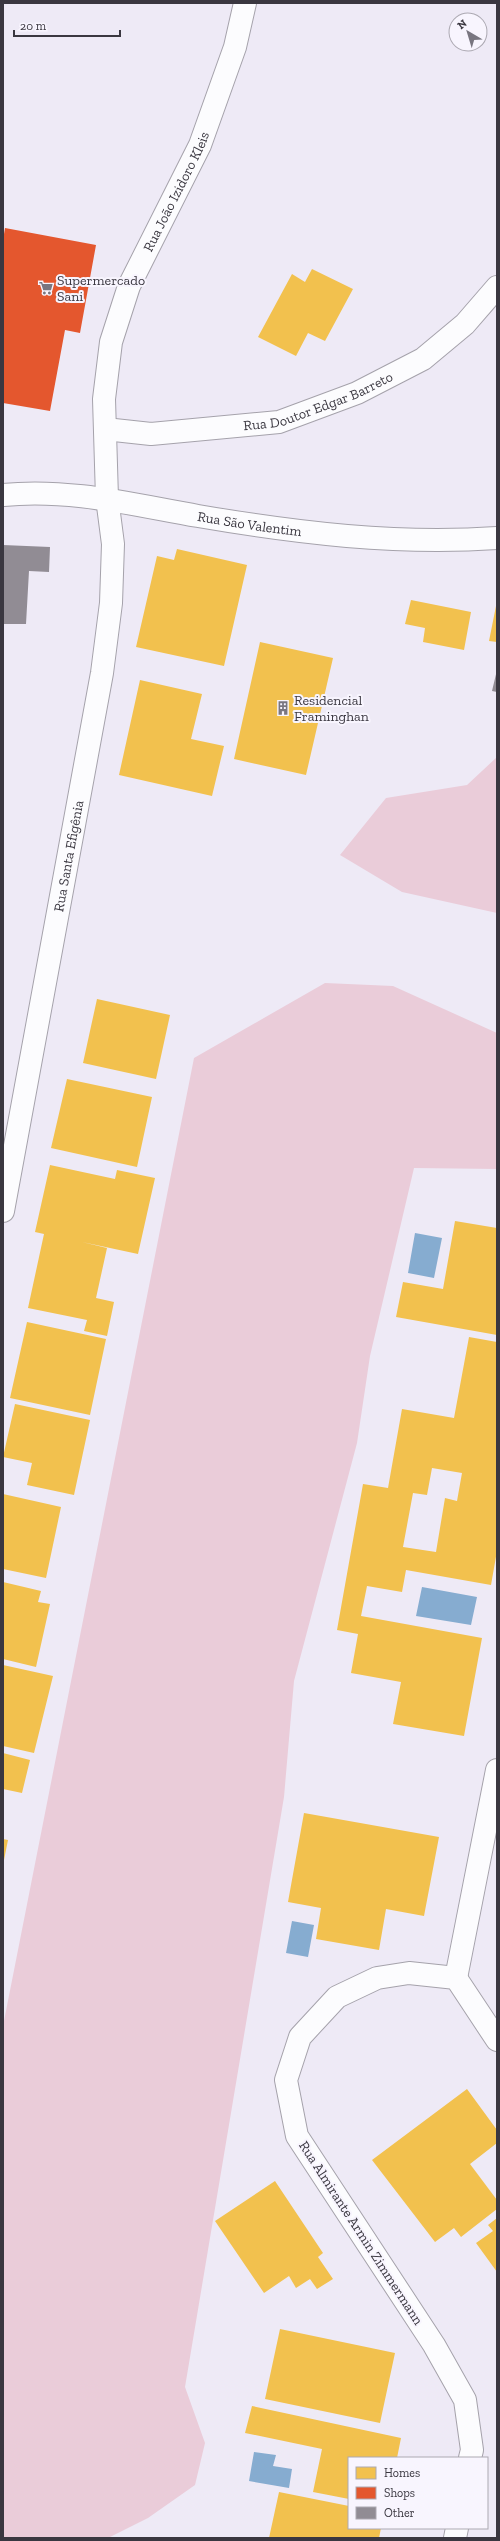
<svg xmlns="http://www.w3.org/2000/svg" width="500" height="2541" viewBox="0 0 500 2541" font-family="'Zilla Slab',serif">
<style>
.green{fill:#eaccd9}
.water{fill:#86acd0}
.homes{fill:#f2c14e;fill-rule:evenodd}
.shops{fill:#e4572e}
.building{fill:#918c94}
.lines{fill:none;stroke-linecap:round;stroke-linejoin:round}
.minor-casing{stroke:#a5a2ab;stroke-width:24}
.tertiary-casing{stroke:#a5a2ab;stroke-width:24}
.primary-casing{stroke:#a5a2ab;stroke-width:24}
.minor{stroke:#fcfcfe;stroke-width:22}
.tertiary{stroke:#fcfcfe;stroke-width:22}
.primary{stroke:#fcfcfe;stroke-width:22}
.labels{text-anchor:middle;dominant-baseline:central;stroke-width:4;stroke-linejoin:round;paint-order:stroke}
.street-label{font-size:14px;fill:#3a3740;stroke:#f8f5fe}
.poi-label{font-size:14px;fill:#3a3740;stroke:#f8f5fe;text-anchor:start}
</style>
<rect width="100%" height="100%" fill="#eeeaf6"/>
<path class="green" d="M497 757V913L402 892 340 855 386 798 467 785Z
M325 983 393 986 497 1033V1169L414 1168 370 1356 357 1443 294 1681 284 1797 185 2387 205 2443 195 2485 148 2518 108 2538H3V2026L194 1058Z"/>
<path class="water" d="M415 1233 442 1238 434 1278 408 1273Z
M422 1587 477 1597 471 1625 416 1616Z
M292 1921 314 1925 308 1957 286 1953Z
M254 2452 276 2455 273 2466 292 2469 289 2488 249 2481Z"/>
<path class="homes" d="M312 269 353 289 325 341 308 333 296 356 258 337 292 274 305 282Z
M177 549 247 565 224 666 136 647 157 556 174 560Z
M411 600 471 612 464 650 423 642 425 628 405 624Z
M496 606H497V642L489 641Z
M260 642 333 658 306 775 234 759Z
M140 680 202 694 191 739 224 746 212 796 119 775Z
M97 999 170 1015 156 1079 83 1063Z
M67 1079 152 1097 137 1167 51 1148Z
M50 1165 115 1179 117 1170 155 1178 138 1254 82 1242 107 1248 96 1298 114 1302 107 1336 84 1331 87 1320 28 1308 44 1234 35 1232Z
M455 1221 497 1228V1335L396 1317 403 1282 443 1289Z
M27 1322 106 1339 90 1415 10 1398Z
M469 1337 497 1342V1551L491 1585 406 1570 402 1592 367 1586 361 1616 482 1638 464 1736 393 1724 401 1682 351 1673 358 1634 337 1630 363 1484 388 1488 402 1409 454 1418ZM432 1468 462 1473 457 1501 445 1498 436 1552 403 1547 413 1493 427 1495Z
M15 1404 90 1420 74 1495 27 1485 32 1463 3 1457Z
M3 1494 61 1507 46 1578 3 1569Z
M3 1582 41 1591 38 1602 50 1604 36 1667 3 1659Z
M3 1665 53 1676 34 1753 3 1746Z
M3 1753 30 1760 22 1793 3 1789Z
M304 1813 439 1837 424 1916 386 1909 379 1950 316 1939 321 1908 288 1902Z
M3 1839 8 1840 4 1860H3Z
M467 2089 497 2130V2143L470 2164 497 2200V2209L461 2237 454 2228 435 2242 372 2160Z
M275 2181 323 2253 318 2257 333 2279 317 2289 310 2279 296 2288 289 2276 264 2293 215 2221Z
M497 2218V2272L476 2243 493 2231 488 2225Z
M280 2329 395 2353 380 2423 265 2399Z
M252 2406 401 2438 397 2458H349V2499L313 2492 322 2449 245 2433Z
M279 2492 349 2506V2528H381L379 2538H269Z"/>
<path class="shops" d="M5 228 96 245 80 333 65 330 50 411 3 403V240Z"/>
<path class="building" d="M3 545 50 547 49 572 29 571 26 624H3Z
M497 670V692L492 691Z"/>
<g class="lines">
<defs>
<g id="minor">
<path id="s1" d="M105 429 151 434 279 422 357 393 423 359 465 324 497 287"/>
<path id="s2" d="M107 498 104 399 111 342 129 286 200 145 235 47 245 3"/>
<path d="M456 1978 497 1770"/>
<path d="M470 2458 472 2450 465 2400 434 2345 297 2136 286 2080 300 2037 337 1997 377 1978 409 1973 456 1978 497 2040"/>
<path d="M455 2538 457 2528"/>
</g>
<g id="tertiary">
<path id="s3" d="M3 1211 102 673 111 603 113 544 107 498"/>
</g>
<g id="primary">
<path id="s4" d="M3 495C69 488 134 505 198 516 297 533 397 545 497 538"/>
</g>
</defs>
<use href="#minor" class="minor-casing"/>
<use href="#tertiary" class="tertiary-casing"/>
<use href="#primary" class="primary-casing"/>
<use href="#minor" class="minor"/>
<use href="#tertiary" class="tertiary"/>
<use href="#primary" class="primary"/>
</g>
<defs>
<symbol id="supermarket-bare" viewBox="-9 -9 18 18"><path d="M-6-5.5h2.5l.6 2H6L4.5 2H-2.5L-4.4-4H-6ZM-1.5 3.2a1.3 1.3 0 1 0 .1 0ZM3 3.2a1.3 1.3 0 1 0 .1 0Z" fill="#797680" stroke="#f8f5fe" stroke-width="2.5" paint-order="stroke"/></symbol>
<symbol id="building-bare" viewBox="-9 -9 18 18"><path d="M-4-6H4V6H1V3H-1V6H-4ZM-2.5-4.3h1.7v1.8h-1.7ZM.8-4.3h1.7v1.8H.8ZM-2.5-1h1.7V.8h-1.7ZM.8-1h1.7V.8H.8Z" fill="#797680" stroke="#f8f5fe" stroke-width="2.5" paint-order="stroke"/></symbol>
</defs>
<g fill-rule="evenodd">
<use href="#supermarket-bare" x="36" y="278" width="20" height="20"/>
<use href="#building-bare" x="273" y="698" width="20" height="20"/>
</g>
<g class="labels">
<g class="street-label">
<text stroke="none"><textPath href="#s2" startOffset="321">Rua João Izidoro Kleis</textPath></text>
<text stroke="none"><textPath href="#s1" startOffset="218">Rua Doutor Edgar Barreto</textPath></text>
<text stroke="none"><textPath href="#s4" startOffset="249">Rua São Valentim</textPath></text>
<text stroke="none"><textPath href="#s3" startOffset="361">Rua Santa Efigênia</textPath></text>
<text transform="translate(361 2233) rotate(57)">Rua Almirante Armin Zimmermann</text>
</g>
<g class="poi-label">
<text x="57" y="280">Supermercado<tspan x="57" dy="16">Sani</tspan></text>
<text x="294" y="700">Residencial<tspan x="294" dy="16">Framinghan</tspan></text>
</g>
</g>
<rect width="500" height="2541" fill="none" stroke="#3a3740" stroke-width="8"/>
<rect x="348" y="2457" width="140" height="72" fill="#f8f5fe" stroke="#aca9b2"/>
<rect x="356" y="2467" width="20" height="12" fill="#f2c14e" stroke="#aca9b2"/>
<text x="384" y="2477" font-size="12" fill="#3a3740">Homes</text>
<rect x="356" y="2487" width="20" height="12" fill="#e4572e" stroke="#aca9b2"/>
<text x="384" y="2497" font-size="12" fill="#3a3740">Shops</text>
<rect x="356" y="2507" width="20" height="12" fill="#918c94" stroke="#aca9b2"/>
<text x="384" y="2517" font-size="12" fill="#3a3740">Other</text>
<g transform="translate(468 32) rotate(322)"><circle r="19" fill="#f8f5fe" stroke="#aca9b2"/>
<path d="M0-3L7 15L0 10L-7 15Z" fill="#797680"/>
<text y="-6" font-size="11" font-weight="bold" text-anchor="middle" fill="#3a3740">N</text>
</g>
<path d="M14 30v6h106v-6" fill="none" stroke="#3a3740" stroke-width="2"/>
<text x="20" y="30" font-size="12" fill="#3a3740" stroke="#f8f5fe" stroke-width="3" paint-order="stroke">20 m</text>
</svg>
